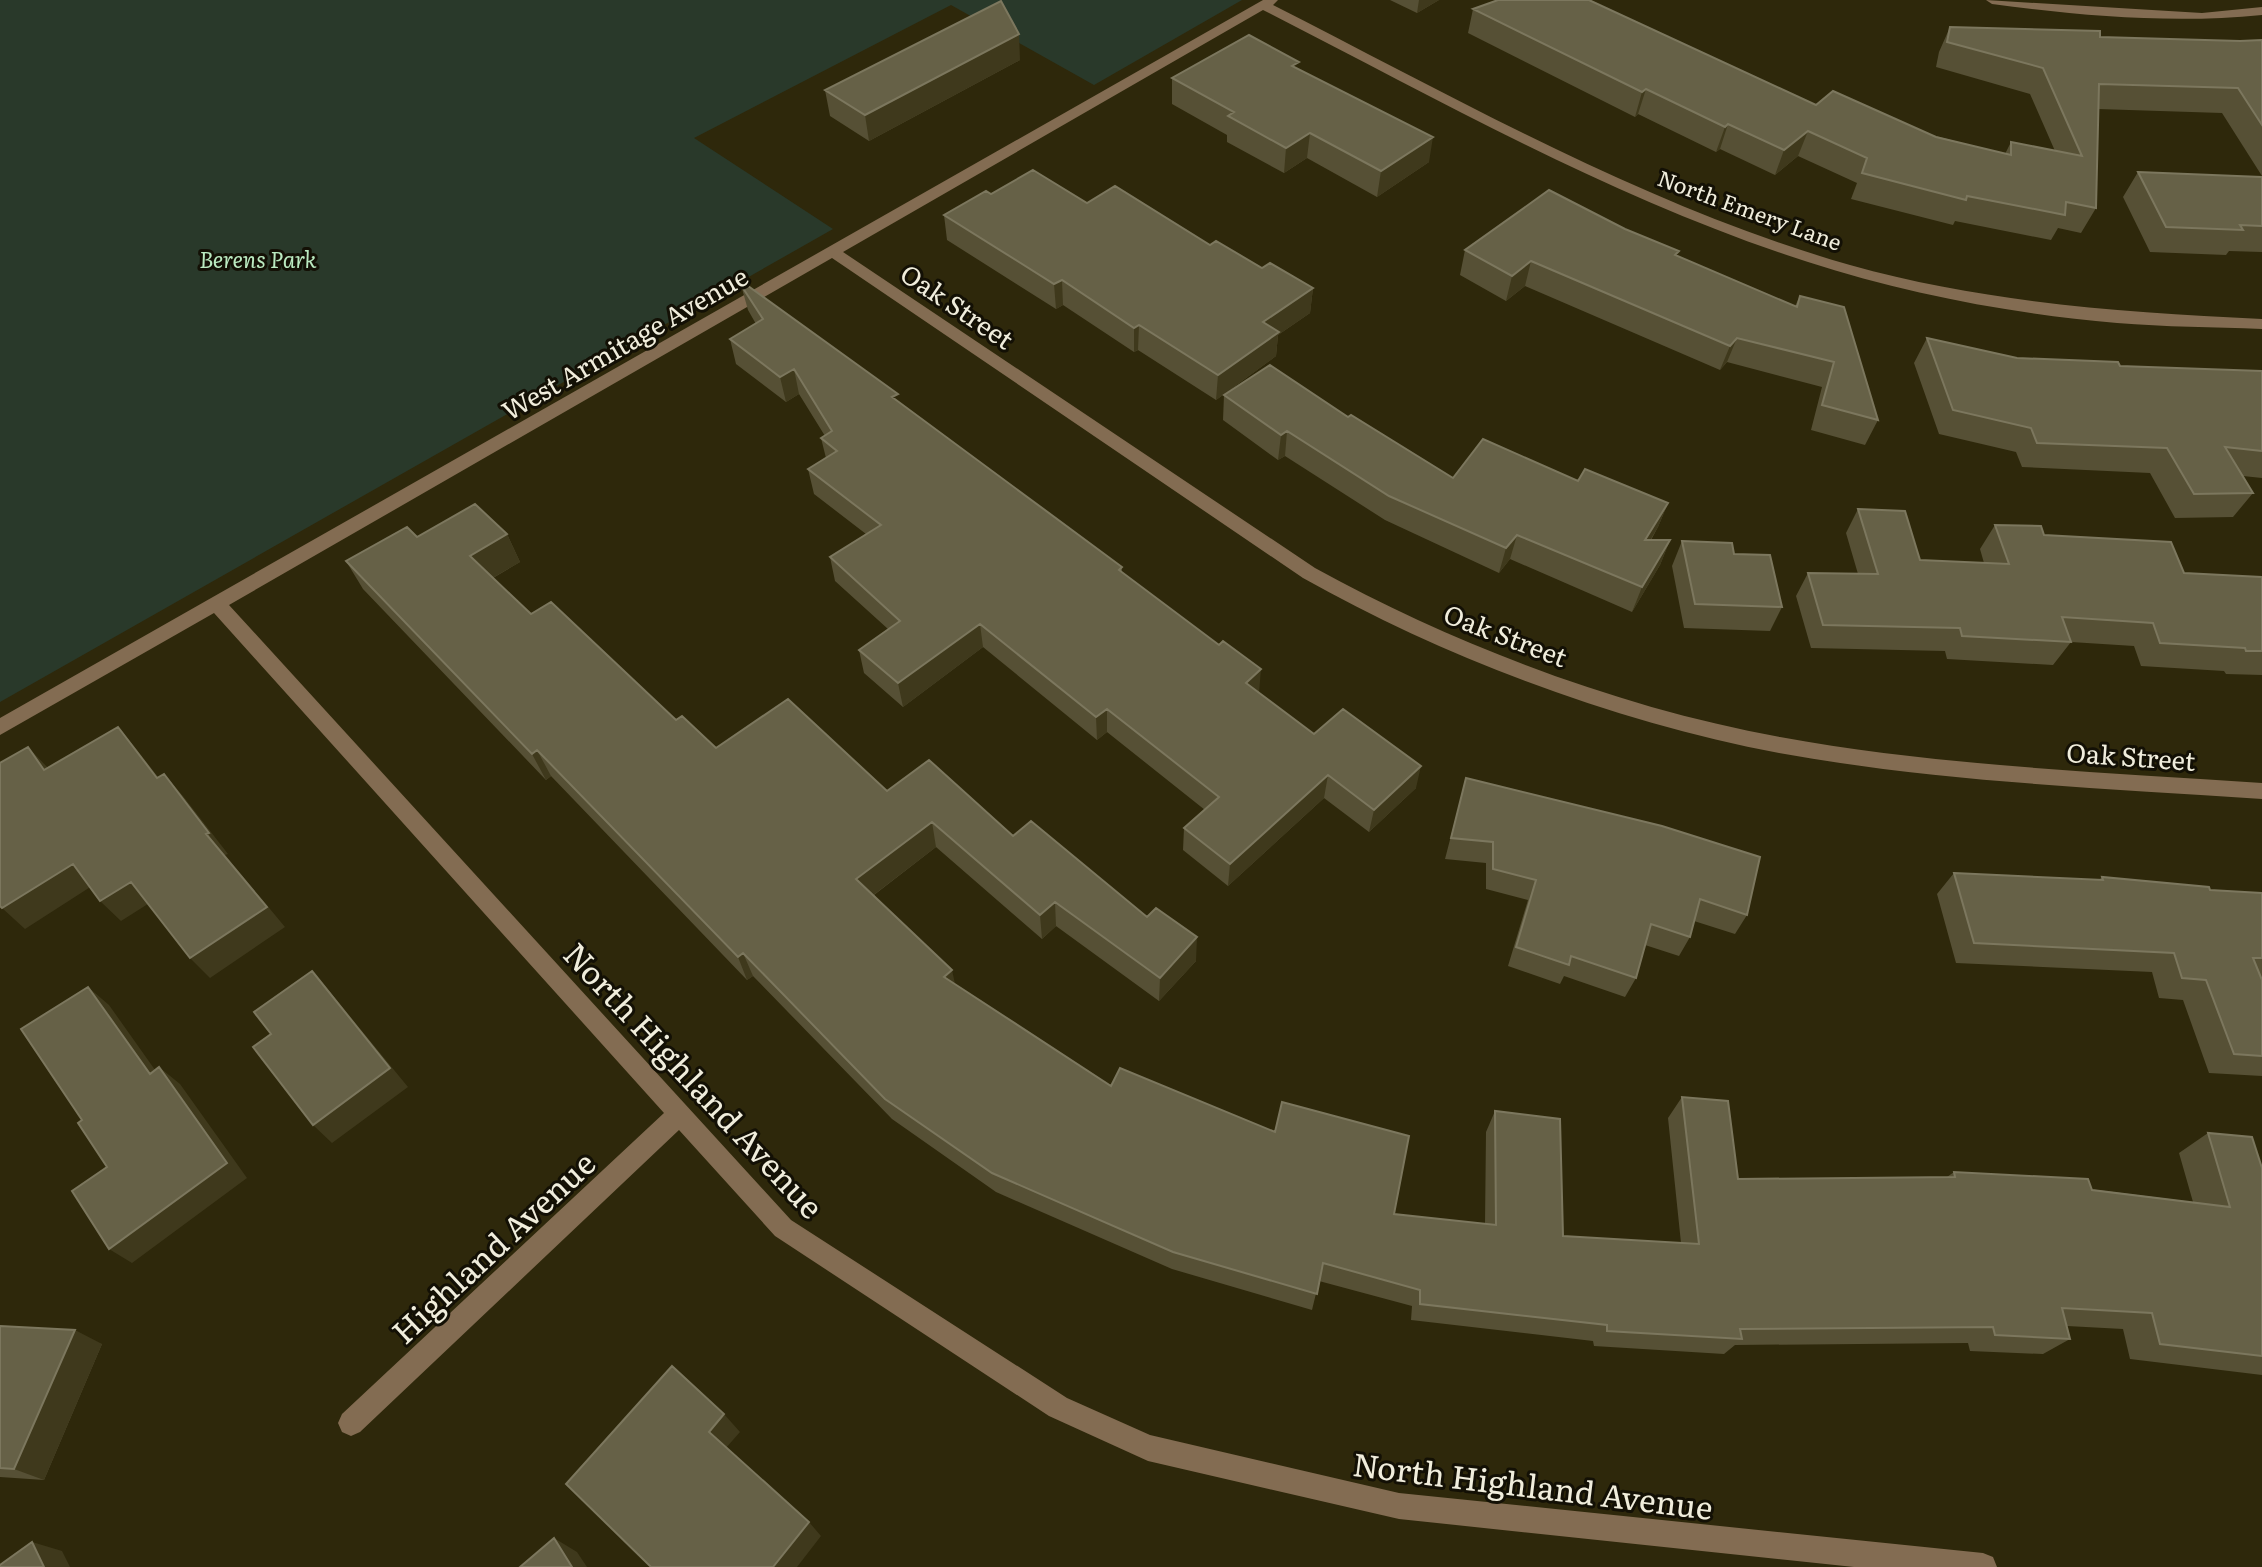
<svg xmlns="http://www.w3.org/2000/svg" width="2262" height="1567" viewBox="0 0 2262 1567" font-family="Literata,serif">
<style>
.green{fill:#29392a}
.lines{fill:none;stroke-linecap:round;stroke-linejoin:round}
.minor{fill:#836c52;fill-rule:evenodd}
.wall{fill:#565035}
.shaded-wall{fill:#3f391c}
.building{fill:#666147;stroke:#7c775e;stroke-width:2}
.labels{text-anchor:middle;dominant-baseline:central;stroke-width:6;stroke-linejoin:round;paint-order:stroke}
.far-street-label{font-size:22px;fill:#f0eddc;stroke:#131005}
.far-park-label{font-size:22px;font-style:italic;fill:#baeac0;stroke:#131005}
.street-label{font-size:26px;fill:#f0eddc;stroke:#131005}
.near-street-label{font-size:32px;fill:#f0eddc;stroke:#131005}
</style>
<rect width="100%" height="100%" fill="#2e280b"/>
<path class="green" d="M0 0H1242L1094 85 951 5 694 138 833 229 0 702Z"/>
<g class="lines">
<path class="minor" d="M1263 0H1278L1273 5C1460 100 1647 207 1850 265 1986 303 2122 312 2262 319V329C2214 327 2165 327 2117 323 2013 314 1907 294 1808 262 1617 201 1441 101 1263 10L843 252 1315 568C1457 646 1621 708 1780 737 1939 766 2101 772 2262 783V799C2101 788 1938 782 1779 753 1618 723 1445 658 1303 578L832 258 229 605 791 1220 1067 1398 1150 1435 1399 1493 1983 1553 1993 1557 1997 1567H1854L1399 1519 1148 1461 1049 1416 775 1236 679 1130 360 1432 351 1436 342 1432 338 1423 342 1414 664 1113 214 613 0 735V718Z
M1986 0 2202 13 2262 7V15C2172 24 2081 16 1992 4Z"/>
</g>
<path class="wall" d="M1390 0H1439L1417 13Z
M1473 9 1816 105 2005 154 2011 142 2055 151 2030 94 1936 67 1939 52 1950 27 2100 37 2240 41 2262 40V176L2222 113 2098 109 2096 208 2081 233 2058 228 2051 240 1955 221 1953 225 1851 199 1857 183 1798 156 1775 175 1720 149 1716 152 1638 114 1635 117 1468 33Z
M1020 60 869 141 830 116 825 90Z
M1299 69 1429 162 1377 197 1307 158 1284 173 1227 142V135L1172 104V78Z
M2138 172 2262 177V252L2229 251 2226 255 2150 252 2123 197Z
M991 194 1087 203 1210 245 1262 268 1313 288 1310 313 1278 335 1276 356 1216 400 1138 350 1134 352 1063 305 1056 309 947 240 944 215Z
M1465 250 1677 256 1795 306 1800 296 1878 420 1865 445 1811 430 1822 387 1727 362 1720 370 1525 286 1506 301 1460 275Z
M741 285 1122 567V572L1259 693 1314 734 1416 788 1369 832 1324 798 1228 886 1183 850 1184 828 1205 810 1107 732 1097 740 983 647 903 707 864 673 859 650 888 629 835 581 830 557 866 534 814 494 808 469 826 458 821 438 825 436 799 394 786 402 736 364 730 339 756 324 748 310Z
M1927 338 2017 358 2120 366 2262 371V478L2243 476 2253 493 2233 517 2175 518 2150 473 2022 467 2016 452 1939 434 1914 363Z
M1224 395 1348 417 1453 478 1578 481 1668 503 1658 527 1651 540H1670L1660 565 1632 612 1510 559 1499 573 1385 520 1285 456 1278 460 1223 420Z
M1858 509 1920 560 1984 563 1980 549 1995 525 2044 535 2184 573 2262 577V675L2226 674 2224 671 2141 666 2134 646 2071 642 2053 665 1947 659 1945 651 1811 648 1796 596 1808 573 1858 574 1846 533Z
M507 534 520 562 493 578 531 614 716 748 887 791 1013 836 1196 961 1159 1001 1056 926 1042 939 936 847 874 895 955 985 1111 1086 1394 1214 1485 1224 1486 1132 1495 1111 1563 1236 1681 1243 1668 1118 1682 1097 1738 1179 1947 1177 1954 1172 2193 1202 2179 1153 2208 1133 2262 1168V1375L2130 1359 2123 1329 2067 1326 2070 1339 2043 1354 1970 1351 1968 1343 1735 1345 1724 1354 1594 1346 1593 1341 1411 1320 1412 1306 1319 1281 1312 1310 1172 1269 996 1192 892 1119 753 976 747 980 551 776 546 780 363 589 346 561 417 537Z
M1682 541 1782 607 1770 631 1684 628 1672 566Z
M1466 778 1747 915 1735 934 1694 921 1690 937 1679 956 1645 945 1636 978 1625 997 1564 976 1560 984 1508 966 1528 900 1486 889V863L1445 859Z
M1954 873 2099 880 2102 877 2210 890 2262 893V1076L2209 1073 2183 1000 2159 998 2152 972 1956 963 1937 894Z
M0 1326 102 1344 44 1480 0 1477Z"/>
<path class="shaded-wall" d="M1419 0H1439L1417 13Z
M1019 34 1020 60 869 141 865 115Z
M1646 89 1638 114 1635 117 1642 92Z
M1728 124 1720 149 1716 152 1725 127Z
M1808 131 1798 156 1775 175 1784 150Z
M1310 133 1307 158 1284 173 1286 148Z
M1433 137 1429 162 1377 197 1381 171Z
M1531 261 1525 286 1506 301 1512 276Z
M1062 280 1063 305 1056 309 1054 284Z
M1313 288 1310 313 1278 335 1276 356 1216 400 1218 375 1263 322Z
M1139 325 1138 350 1134 352V328Z
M1737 338 1727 362 1720 370 1730 346Z
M794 369 799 394 786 402 780 377Z
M1287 431 1285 456 1278 460 1281 435Z
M1668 503 1658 527 1636 564 1645 540Z
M507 534 520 562 484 583 470 556Z
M1517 535 1510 559 1499 573 1506 548Z
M1670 540 1660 565 1632 612 1642 587Z
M980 624 983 647 903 707 898 683Z
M1261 669 1259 693 1246 683Z
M1107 709V732L1097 740 1096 717Z
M118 727 137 750 176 800 157 778Z
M28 747 49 769 44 770Z
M537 750 551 776 546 780 532 754Z
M1421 766 1416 788 1369 832 1374 810Z
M164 774 183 796 228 854 225 855 285 927 210 978 190 958Z
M1328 775 1324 798 1228 886 1230 864Z
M932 822 936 847 863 903 856 879Z
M73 864 95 884 25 929 2 908Z
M131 882 151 902 121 921 100 901Z
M1055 902 1056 926 1042 939 1040 915Z
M1197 937 1196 961 1159 1001 1160 978Z
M743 953 753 976 747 980 738 957Z
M952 970 957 993 944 977Z
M312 971 330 992 408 1087 332 1143 313 1125Z
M88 987 109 1005 170 1091 150 1074Z
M159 1067 180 1084 247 1178 132 1263 109 1249Z
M75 1330 102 1344 44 1480 14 1469Z
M724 1414 740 1432 725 1449 709 1432Z
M809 1522 821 1536 797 1567H773Z
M554 1538 577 1552 587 1567H572Z
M32 1542 62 1551 70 1567H44Z"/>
<path class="building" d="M1498 0H1589L1816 105 1833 91 1936 137 2011 155V142L2082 156 2043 68 1947 42 1950 27 2100 31V37L2240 41 2262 40V125L2238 88 2099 84 2096 208 2066 202 2065 215 1967 196 1966 200 1862 173 1867 158 1808 131 1784 150 1728 124 1725 127 1646 89 1642 92 1473 9Z
M1001 1 1019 34 865 115 825 90Z
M1249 35 1299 62 1292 66 1433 137 1381 171 1310 133 1286 148 1228 116 1234 112 1172 78Z
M1033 170 1087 203 1115 186 1210 245 1216 241 1262 268 1270 263 1313 288 1263 322 1279 332 1218 375 1139 325 1134 328 1062 280 1054 284 944 215 986 191 991 194Z
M2138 172 2262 177V226L2240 225 2243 230 2166 227Z
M1549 190 1625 229 1679 251 1675 255 1797 307 1800 296 1844 307 1878 420 1822 405 1834 362 1737 338 1730 346 1531 261 1512 276 1465 250Z
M744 283 898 394 892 397 1122 567 1119 570 1219 645 1223 641 1261 669 1246 683 1314 734 1343 709 1421 766 1374 810 1328 775 1230 864 1184 828 1219 797 1107 709 1096 717 980 624 898 683 859 650 900 621 830 557 881 525 808 469 837 451 821 438 832 431 794 369 780 377 730 339 763 319 741 285Z
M1927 338 2017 358 2118 362 2120 366 2262 371V451L2225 447 2253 493 2194 494 2167 448 2037 443 2031 428 1953 410Z
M1270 365 1348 417 1351 415 1453 478 1483 439 1578 481 1585 469 1668 503 1645 540H1670L1642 587 1517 535 1506 548 1389 496 1287 431 1281 435 1224 395Z
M475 504 507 534 470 556 531 614 551 602 676 720 682 716 716 748 788 699 887 791 929 760 1013 836 1031 821 1147 917 1156 908 1197 937 1160 978 1055 902 1040 915 932 822 856 879 952 970 944 977 1111 1086 1120 1068 1275 1132 1282 1102 1409 1136 1394 1214 1496 1225 1495 1111 1560 1119 1563 1236 1699 1244 1682 1097 1728 1101 1738 1179 1955 1177 1954 1172 2088 1179 2092 1190 2230 1207 2208 1133 2252 1137 2262 1168V1356L2160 1344 2152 1313 2062 1308 2070 1339 1995 1335 1993 1327 1740 1329 1742 1339 1607 1331V1325L1420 1304V1290L1323 1263 1317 1294 1173 1252 992 1173 885 1099 743 953 738 957 537 750 532 754 346 561 407 527 417 537Z
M1858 509 1905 511 1920 560 2009 564 1995 525 2041 526 2044 535 2171 542 2184 573 2262 577V651H2246L2245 648 2160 643 2153 623 2062 617 2071 642 1962 636 1960 628 1823 625 1808 573 1878 574Z
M1682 541 1732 543 1734 554 1770 555 1782 607 1695 604Z
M118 727 157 778 164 774 209 833 206 834 267 907 190 958 131 882 100 901 73 864 2 908 0 906V763L28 747 44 770Z
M1466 778 1662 826 1760 857 1747 915 1700 899 1690 937 1651 924 1636 978 1571 956 1569 965 1516 947 1536 880 1493 869V842L1451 838Z
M1954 873 2103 880 2102 877 2209 887 2210 890 2262 893V958H2253L2262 980V1056L2234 1054 2206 980 2182 978 2174 953 1974 943Z
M312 971 390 1068 313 1125 253 1047 271 1034 254 1012Z
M88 987 150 1074 159 1067 227 1163 109 1249 72 1191 107 1167 78 1123 82 1120 21 1029Z
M0 1326 75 1330 14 1469 0 1468Z
M672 1366 724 1414 709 1432 809 1522 773 1567H651L566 1484Z
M554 1538 572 1567H520Z
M32 1542 44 1567H0V1565Z"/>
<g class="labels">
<g class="far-street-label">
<text transform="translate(1750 209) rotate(20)">North Emery Lane</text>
</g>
<g class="far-park-label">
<text x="258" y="258">Berens Park</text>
</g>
<g class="street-label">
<text transform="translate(958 305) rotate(34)">Oak Street</text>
<text transform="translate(624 342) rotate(-30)">West Armitage Avenue</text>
<text transform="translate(1506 634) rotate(21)">Oak Street</text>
<text transform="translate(2131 755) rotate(4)">Oak Street</text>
</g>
<g class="near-street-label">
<text transform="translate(695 1079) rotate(47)">North Highland Avenue</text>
<text transform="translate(492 1246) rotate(-43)">Highland Avenue</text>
<text transform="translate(1533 1484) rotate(7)">North Highland Avenue</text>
</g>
</g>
</svg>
